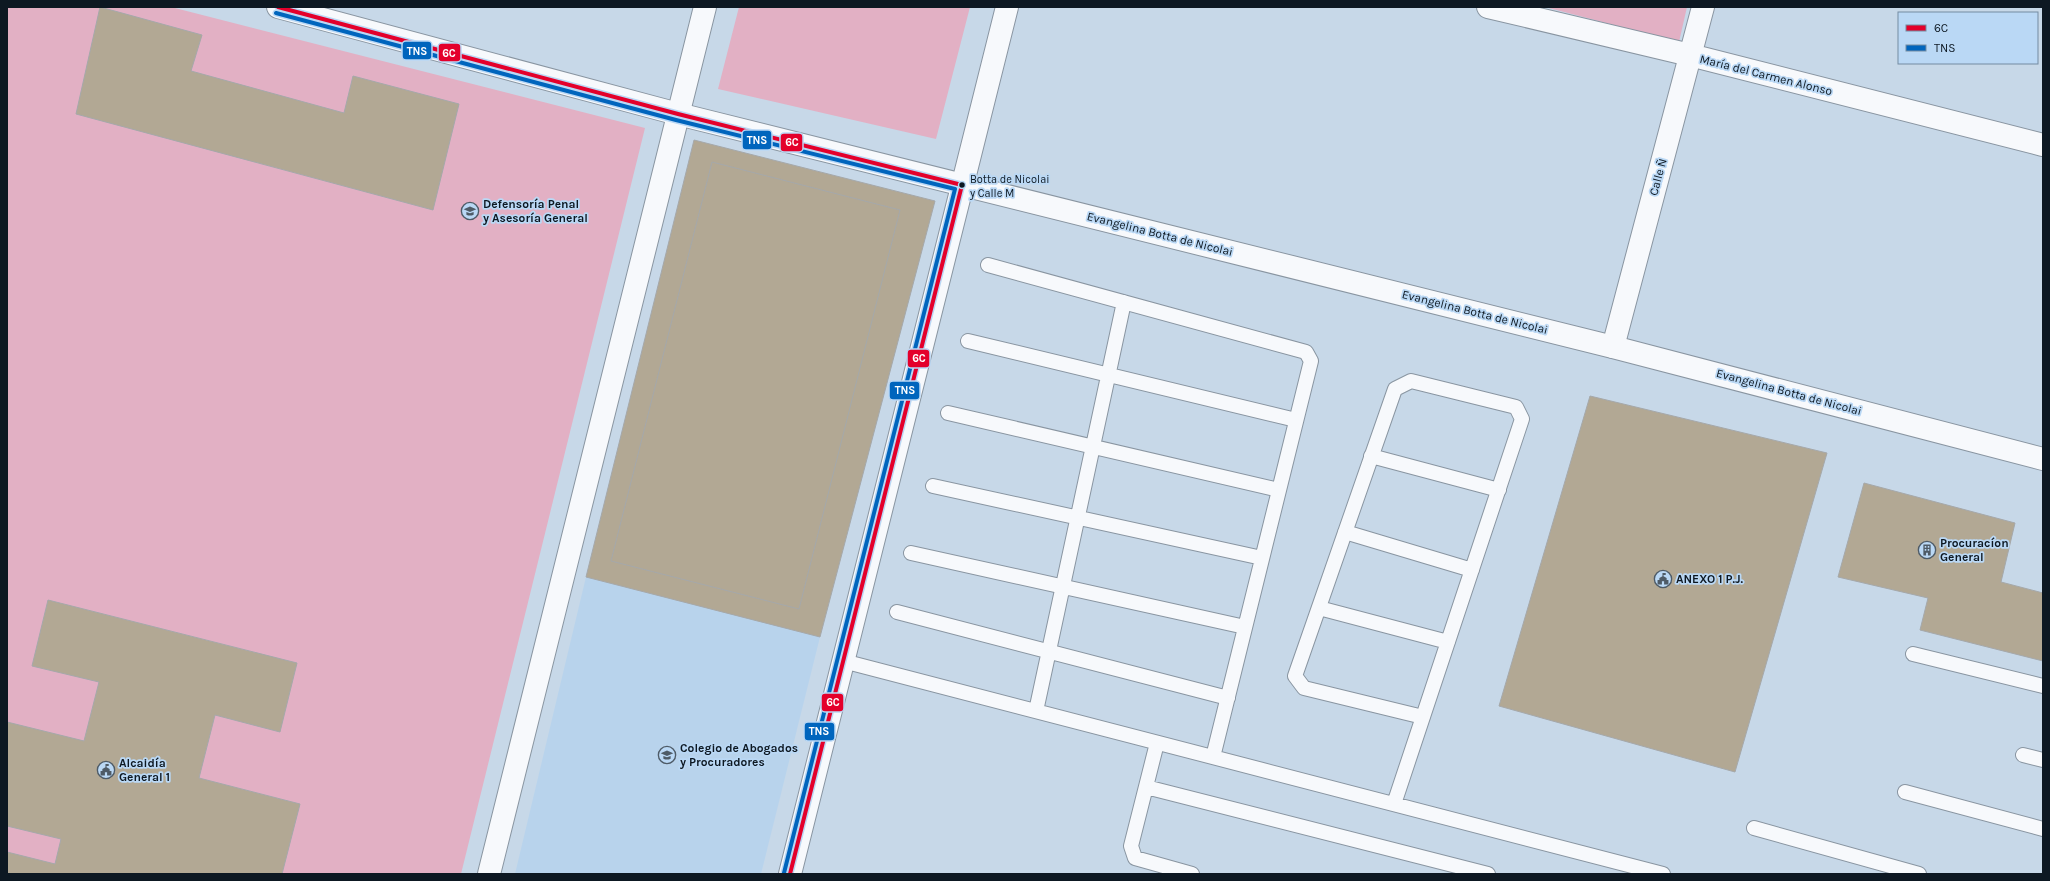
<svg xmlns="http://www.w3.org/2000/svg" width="2050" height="881" viewBox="0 0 2050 881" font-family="Karla,sans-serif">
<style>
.built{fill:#b8d3ec}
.green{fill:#e2b0c4}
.building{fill:#b2a894;stroke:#a5a8aa}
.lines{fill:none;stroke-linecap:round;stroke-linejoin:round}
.service-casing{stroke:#8995a1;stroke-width:16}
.minor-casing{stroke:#8995a1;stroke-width:24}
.tertiary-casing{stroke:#8995a1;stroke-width:24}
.service{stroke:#f7f9fc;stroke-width:14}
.minor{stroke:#f7f9fc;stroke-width:22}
.tertiary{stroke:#f7f9fc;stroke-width:22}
.bus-1-casing{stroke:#bad8f5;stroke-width:7}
.bus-2-casing{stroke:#bad8f5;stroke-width:7}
.bus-1{stroke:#e4002b;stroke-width:4}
.bus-2{stroke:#0065bd;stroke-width:4}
.bus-dot{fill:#0d1822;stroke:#bad8f5;stroke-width:1.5}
.labels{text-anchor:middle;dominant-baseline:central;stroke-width:3.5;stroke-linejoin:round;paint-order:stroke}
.bus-label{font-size:11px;fill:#0d1822;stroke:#bad8f5;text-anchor:start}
.street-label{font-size:12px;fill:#0d1822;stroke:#bad8f5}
.poi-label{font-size:12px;font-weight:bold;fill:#0d1822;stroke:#bad8f5;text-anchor:start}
.line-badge{stroke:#bad8f5;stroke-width:1.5}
.badge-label{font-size:11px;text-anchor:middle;font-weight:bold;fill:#fff}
</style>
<rect width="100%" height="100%" fill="#c7d8e8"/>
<path class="built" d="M586 577 820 637 761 874H515Z"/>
<path class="green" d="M7 7H171L645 128 461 874H7Z
M739 7H970L936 139 718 89Z
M1545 7H1687L1679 42Z"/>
<path class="building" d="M100 7 202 35 191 71 344 113 353 76 459 104 433 210 76 114Z
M694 140 935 201 820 637 586 577Z
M712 162 900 210 799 609 611 561Z
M1590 396 1827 453 1735 772 1499 706Z
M1864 483 2015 523 2001 582 2043 593V661L1920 630 1928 598 1838 577Z
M48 600 297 663 280 732 215 715 199 778 300 804 282 874H7V852L55 864 61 839 7 826V722L84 741 99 682 32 666Z"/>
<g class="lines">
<defs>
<path id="service" d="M988 265 1306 352 1311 361 1213 757
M968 341 1296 420
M948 413 1279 490
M1371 456 1499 490
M933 486 1262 558
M1345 532 1472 570
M911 553 1245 627
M1319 608 1448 642
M897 612 1228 698
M1913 654 2043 686
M843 661 1663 874
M1036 711 1124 302
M1157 743 1131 846 1135 858 1192 874
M2023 755 2043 760
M1146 787 1488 874
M1905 792 2043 829
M1394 804 1522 419 1516 407 1411 381 1395 389 1295 676 1304 688 1423 717
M1754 828 1919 874"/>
<path id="minor" d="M1488 7 1690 55 2043 145
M1613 347 1703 7
M489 874 705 7
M790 874 1007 7"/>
<path id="tertiary" d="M278 7 678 114 1613 347 2043 459"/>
</defs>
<use href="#service" class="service-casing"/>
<use href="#minor" class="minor-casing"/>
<use href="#tertiary" class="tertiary-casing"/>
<use href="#service" class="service"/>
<use href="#minor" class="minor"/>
<use href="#tertiary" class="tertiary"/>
<defs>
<path id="bus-1" d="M278 7 678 114 962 185 790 874"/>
<path id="bus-2" d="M276 13 676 120 955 189 784 873"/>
</defs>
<use href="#bus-1" class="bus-1-casing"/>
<use href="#bus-2" class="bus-2-casing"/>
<use href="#bus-1" class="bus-1"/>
<use href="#bus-2" class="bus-2"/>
</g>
<defs>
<symbol id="school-ring" viewBox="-11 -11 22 22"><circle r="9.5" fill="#bad8f5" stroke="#4e5b67" stroke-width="1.5"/><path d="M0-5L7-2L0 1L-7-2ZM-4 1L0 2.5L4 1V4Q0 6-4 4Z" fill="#4e5b67"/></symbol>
<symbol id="building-ring" viewBox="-11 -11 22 22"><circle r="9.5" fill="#bad8f5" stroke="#4e5b67" stroke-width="1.5"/><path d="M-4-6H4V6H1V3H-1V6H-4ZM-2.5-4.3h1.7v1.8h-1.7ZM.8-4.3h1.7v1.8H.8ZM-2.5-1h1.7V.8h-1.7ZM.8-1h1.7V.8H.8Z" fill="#4e5b67"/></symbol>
<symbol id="civic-ring" viewBox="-11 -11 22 22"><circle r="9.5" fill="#bad8f5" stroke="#4e5b67" stroke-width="1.5"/><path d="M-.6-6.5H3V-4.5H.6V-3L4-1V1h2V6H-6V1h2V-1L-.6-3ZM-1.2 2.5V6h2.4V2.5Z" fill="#4e5b67"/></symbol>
</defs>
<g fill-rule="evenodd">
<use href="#school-ring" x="460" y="201" width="20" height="20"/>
<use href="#building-ring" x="1917" y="540" width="20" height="20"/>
<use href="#civic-ring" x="1653" y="569" width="20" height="20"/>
<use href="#school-ring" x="657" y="745" width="20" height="20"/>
<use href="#civic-ring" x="96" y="760" width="20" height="20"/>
</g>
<circle class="bus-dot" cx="962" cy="185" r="3.5"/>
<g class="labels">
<g class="bus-label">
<text x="970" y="179">Botta de Nicolai<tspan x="970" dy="14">y Calle M</tspan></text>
</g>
<g class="street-label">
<text transform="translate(1766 75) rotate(14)">María del Carmen Alonso</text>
<text transform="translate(1658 177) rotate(-75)">Calle Ñ</text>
<text transform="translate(1160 234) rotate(14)">Evangelina Botta de Nicolai</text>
<text transform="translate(1475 312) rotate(14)">Evangelina Botta de Nicolai</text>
<text transform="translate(1789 392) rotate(15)">Evangelina Botta de Nicolai</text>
</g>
<g class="poi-label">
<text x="483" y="204">Defensoría Penal<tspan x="483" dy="14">y Asesoría General</tspan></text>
<text x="1940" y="543">Procuracíon<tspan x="1940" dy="14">General</tspan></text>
<text x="1676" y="579">ANEXO 1 P.J.</text>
<text x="680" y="748">Colegio de Abogados<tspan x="680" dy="14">y Procuradores</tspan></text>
<text x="119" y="763">Alcaidía<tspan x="119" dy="14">General 1</tspan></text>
</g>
</g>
<g class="line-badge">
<rect x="402" y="41" width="30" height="19" rx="4" fill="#0065bd"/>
<rect x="438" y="43" width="23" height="19" rx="4" fill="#e4002b"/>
<rect x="742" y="130" width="30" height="20" rx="4" fill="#0065bd"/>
<rect x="780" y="133" width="23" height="19" rx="4" fill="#e4002b"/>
<rect x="907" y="349" width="23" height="19" rx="4" fill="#e4002b"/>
<rect x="889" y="381" width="31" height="19" rx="4" fill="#0065bd"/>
<rect x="821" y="693" width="23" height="19" rx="4" fill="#e4002b"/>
<rect x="804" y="722" width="31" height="19" rx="4" fill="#0065bd"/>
</g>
<g class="badge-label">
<text x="417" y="55">TNS</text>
<text x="449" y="57">6C</text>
<text x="757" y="144">TNS</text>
<text x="792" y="146">6C</text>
<text x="919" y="362">6C</text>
<text x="905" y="394">TNS</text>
<text x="833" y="706">6C</text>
<text x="819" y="735">TNS</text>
</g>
<rect width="2050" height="881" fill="none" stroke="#0d1822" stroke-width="16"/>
<rect x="1898" y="12" width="140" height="52" fill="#bad8f5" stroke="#758ba1"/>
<rect x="1906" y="25" width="20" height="6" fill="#e4002b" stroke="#758ba1"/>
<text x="1934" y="32" font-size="12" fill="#0d1822">6C</text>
<rect x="1906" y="45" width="20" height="6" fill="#0065bd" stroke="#758ba1"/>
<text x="1934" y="52" font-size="12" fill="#0d1822">TNS</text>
</svg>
